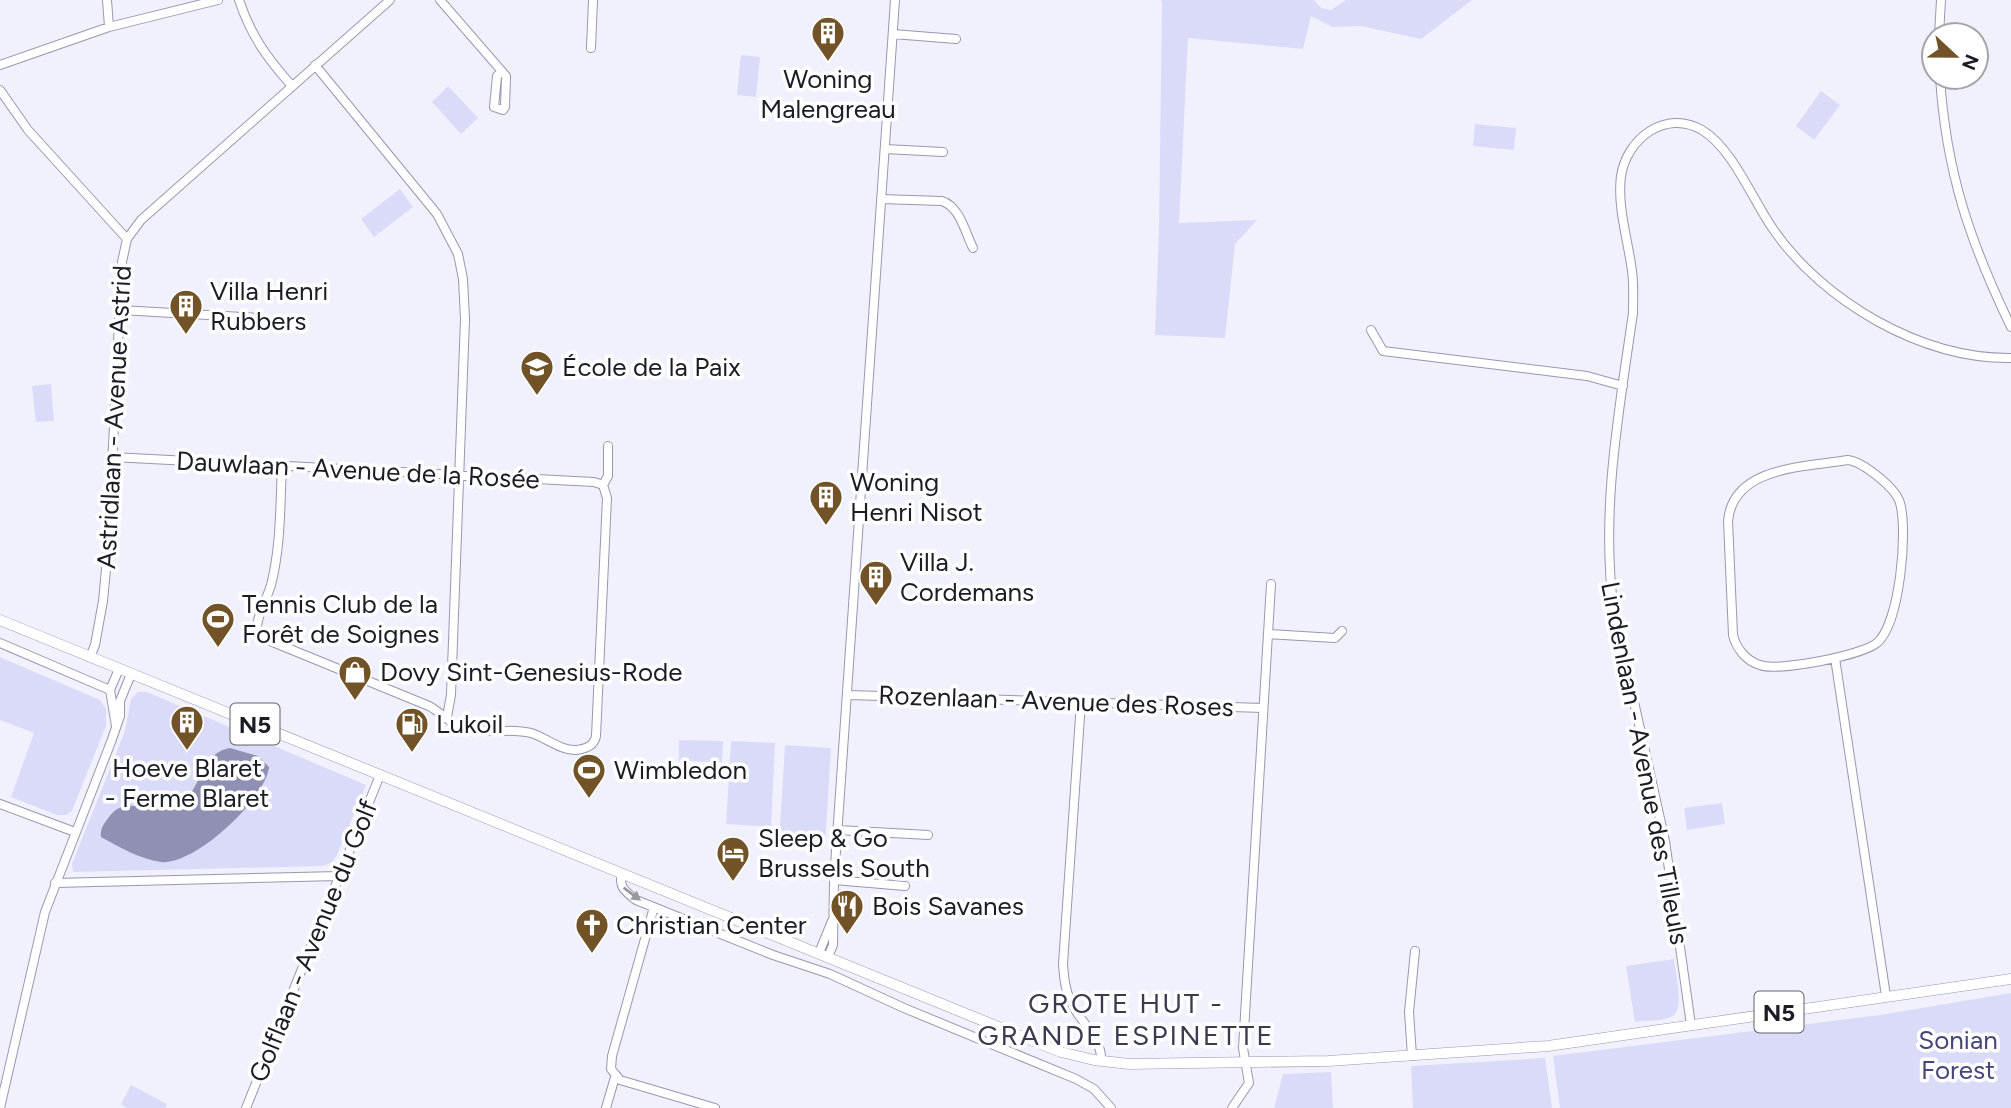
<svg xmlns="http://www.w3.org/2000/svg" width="2011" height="1108" viewBox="0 0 2011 1108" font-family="Figtree,sans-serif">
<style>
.green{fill:#dadbf8}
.water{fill:#9090b5}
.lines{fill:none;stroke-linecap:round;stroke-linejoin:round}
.minor-casing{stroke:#9797b2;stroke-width:10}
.major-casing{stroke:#9797b2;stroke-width:11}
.minor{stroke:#fff;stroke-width:8}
.major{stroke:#fff;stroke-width:10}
.oneway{fill:#99999d}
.labels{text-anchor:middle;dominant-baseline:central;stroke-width:7;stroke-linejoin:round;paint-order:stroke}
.shield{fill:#fff;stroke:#606067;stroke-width:2}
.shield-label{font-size:24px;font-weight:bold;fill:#1c1c26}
.poi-label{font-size:26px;fill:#1c1c26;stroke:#fff;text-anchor:start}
.street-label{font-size:26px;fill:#1c1c26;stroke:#fff}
.park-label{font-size:26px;fill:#474578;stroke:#fff}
.neighbourhood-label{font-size:28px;letter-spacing:2px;fill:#3a3a51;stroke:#fff}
</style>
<rect width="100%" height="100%" fill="#f1f1fd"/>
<path class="green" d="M1160 0H1314L1321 8 1331 10 1346 0H1472L1421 39 1361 26 1332 27 1311 16 1303 49 1188 38 1179 223 1257 220 1235 244 1225 338 1155 335 1159 228 1162 1Z
M741 55 760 57 756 97 737 95Z
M448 86 478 118 461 134 432 102Z
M1821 91 1840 105 1814 140 1796 126Z
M1475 124 1516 128 1514 150 1473 146Z
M400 189 413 207 374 237 361 219Z
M51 384 54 421 36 422 32 386Z
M0 657 100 700 106 709V726L72 811 66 815H57L11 797 34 733 0 720Z
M138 692H147L366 785 337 855 332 862 323 866 73 872 72 864 125 731 131 699Z
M679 740 723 741 722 762 679 761Z
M731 741 775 743 771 827 726 824Z
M785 745 831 748 825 846 779 844Z
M1722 803 1725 824 1687 830 1684 808Z
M1674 959C1675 971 1684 1007 1674 1015 1666 1022 1645 1020 1635 1022L1626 966Z
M2011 993V1108H1560L1553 1056 1880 1015Z
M1545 1058 1552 1108H1413L1411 1066Z
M1331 1072 1333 1108H1274L1283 1074Z
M131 1085 167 1104 165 1108H127L121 1104Z"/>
<path class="water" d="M230 748 258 756 269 767C266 799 194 866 161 862 140 859 119 847 101 837 100 828 104 824 109 817 126 793 154 817 176 806 204 792 197 754 230 748Z"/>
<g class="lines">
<defs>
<path id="minor" d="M107 0 109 27
M239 0C251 36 267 58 292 86
M440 0 506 76 505 107 503 110 494 107 497 76 501 72
M893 34 956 39
M1939 35 1941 0
M591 48 593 0
M0 65 109 27 218 0
M315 65 437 214 458 254 463 279 465 319 451 695 447 717
M1940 77C1946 172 1970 242 2011 327
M0 90 28 130 127 239
M885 149 943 152
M881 199 942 201C960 207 965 232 973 248
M120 310 261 318
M1371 330 1383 351 1587 376 1623 386
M112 457 594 482 603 485
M1848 460C1863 462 1896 488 1900 503 1908 531 1900 621 1878 642 1865 655 1778 672 1760 665 1746 661 1736 648 1733 635L1728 521C1733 466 1806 467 1848 460Z
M282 466C280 506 281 546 271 585 267 599 253 622 258 636L429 706C439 711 451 724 460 727 482 734 508 728 531 733 545 737 561 751 576 750 586 749 594 746 596 736L607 498 603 485 608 476V446
M1268 634 1335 638 1342 631
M0 643 110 690
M90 657 95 645 103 601 108 548 122 262 127 239 141 220 390 0
M1835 658 1886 996
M849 695 1263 708
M1081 702 1063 964C1064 977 1065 990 1071 1002 1079 1021 1103 1039 1101 1061
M116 726 110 690 119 669
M0 804 75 832
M838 830 928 835
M622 874C618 887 626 892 636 900L773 955 830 974 904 1008 1076 1079 1094 1089 1111 1108
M834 880 905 886
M55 883 339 876
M654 907 612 1056 611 1069 620 1080 715 1108
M819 953 832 921
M828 957 833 945 834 880 895 0
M1691 1025 1665 841 1614 612C1600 513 1619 411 1633 313 1633 299 1634 285 1632 271 1628 240 1617 207 1621 176 1627 138 1666 109 1702 130 1733 149 1752 199 1773 229 1823 302 1922 359 2011 358
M1412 1056 1409 1012 1415 951
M0 1108 45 912 111 742 120 716V701L131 674
M246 1108 380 775
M606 1108 615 1077
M1232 1108 1249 1083 1243 1048 1271 584"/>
<path id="major" d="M0 620 1023 1037 1061 1052 1094 1060 1129 1064 1328 1061 1548 1046 2011 979"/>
</defs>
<use href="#minor" class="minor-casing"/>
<use href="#major" class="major-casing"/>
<use href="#minor" class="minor"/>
<use href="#major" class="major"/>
</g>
<defs><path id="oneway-solid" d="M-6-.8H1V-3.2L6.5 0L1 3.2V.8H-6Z" transform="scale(1.75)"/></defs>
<use class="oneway" href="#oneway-solid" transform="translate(632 894) rotate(37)"/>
<defs>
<symbol id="building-pin" viewBox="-11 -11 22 30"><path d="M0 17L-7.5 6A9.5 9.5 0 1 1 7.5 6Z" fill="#715327" stroke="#fff"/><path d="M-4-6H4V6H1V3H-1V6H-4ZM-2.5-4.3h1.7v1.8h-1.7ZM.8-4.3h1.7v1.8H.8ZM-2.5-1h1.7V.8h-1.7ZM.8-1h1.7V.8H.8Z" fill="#fff"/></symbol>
<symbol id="school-pin" viewBox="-11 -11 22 30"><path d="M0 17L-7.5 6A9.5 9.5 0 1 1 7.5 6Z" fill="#715327" stroke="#fff"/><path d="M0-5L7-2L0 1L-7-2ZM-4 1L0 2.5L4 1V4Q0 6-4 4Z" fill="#fff"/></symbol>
<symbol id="stadium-pin" viewBox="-11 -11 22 30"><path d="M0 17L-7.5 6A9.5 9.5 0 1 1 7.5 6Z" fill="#715327" stroke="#fff"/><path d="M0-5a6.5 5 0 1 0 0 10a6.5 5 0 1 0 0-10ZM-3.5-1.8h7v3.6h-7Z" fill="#fff"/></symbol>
<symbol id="shop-pin" viewBox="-11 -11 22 30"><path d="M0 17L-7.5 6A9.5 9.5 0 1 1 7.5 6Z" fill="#715327" stroke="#fff"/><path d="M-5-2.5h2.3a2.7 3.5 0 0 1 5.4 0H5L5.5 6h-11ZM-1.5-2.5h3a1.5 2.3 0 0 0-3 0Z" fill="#fff"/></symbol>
<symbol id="fuel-pin" viewBox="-11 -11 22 30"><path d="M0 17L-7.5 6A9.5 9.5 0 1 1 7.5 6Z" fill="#715327" stroke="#fff"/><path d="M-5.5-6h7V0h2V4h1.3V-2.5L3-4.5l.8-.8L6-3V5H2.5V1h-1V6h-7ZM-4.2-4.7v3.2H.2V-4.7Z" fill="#fff"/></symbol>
<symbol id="hotel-pin" viewBox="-11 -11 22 30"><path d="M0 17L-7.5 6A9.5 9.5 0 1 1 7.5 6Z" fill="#715327" stroke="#fff"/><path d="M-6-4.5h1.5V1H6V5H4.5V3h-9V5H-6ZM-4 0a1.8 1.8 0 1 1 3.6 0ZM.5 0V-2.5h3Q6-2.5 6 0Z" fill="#fff"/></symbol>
<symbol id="restaurant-pin" viewBox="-11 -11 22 30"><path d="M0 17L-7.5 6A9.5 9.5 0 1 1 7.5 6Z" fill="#715327" stroke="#fff"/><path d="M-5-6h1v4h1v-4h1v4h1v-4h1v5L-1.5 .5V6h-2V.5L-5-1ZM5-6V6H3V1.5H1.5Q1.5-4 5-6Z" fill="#fff"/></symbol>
<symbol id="church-pin" viewBox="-11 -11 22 30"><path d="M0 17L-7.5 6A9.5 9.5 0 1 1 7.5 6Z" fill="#715327" stroke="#fff"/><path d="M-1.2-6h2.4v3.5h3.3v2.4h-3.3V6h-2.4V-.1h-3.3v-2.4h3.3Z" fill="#fff"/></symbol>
</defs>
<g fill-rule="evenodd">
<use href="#building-pin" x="809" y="14" width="38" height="52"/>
<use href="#building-pin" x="167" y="287" width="38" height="52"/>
<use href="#school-pin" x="518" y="348" width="38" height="52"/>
<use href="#building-pin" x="807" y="478" width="38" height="52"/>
<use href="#building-pin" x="857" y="558" width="38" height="52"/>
<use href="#stadium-pin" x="199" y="600" width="38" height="52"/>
<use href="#shop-pin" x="336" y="653" width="38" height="52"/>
<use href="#building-pin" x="168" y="703" width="38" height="52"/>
<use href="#fuel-pin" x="393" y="705" width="38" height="52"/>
<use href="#stadium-pin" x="570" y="751" width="38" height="52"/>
<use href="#hotel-pin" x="714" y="834" width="38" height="52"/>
<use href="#restaurant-pin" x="828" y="887" width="38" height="52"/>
<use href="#church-pin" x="573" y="906" width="38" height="52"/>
</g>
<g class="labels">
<g class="shield">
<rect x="230.5" y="703.5" width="49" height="41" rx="5"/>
<rect x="1754.5" y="991.5" width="49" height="41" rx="5"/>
</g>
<g class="shield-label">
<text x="255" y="724">N5</text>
<text x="1779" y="1012">N5</text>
</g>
<g class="poi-label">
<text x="828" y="79" text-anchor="middle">Woning<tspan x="828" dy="30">Malengreau</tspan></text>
<text x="210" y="291">Villa Henri<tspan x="210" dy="30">Rubbers</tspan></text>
<text x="562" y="367">École de la Paix</text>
<text x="850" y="482">Woning<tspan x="850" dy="30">Henri Nisot</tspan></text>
<text x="900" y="562">Villa J.<tspan x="900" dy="30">Cordemans</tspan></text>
<text x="242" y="604">Tennis Club de la<tspan x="242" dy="30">Forêt de Soignes</tspan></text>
<text x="380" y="672">Dovy Sint-Genesius-Rode</text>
<text x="436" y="724">Lukoil</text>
<text x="187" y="768" text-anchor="middle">Hoeve Blaret<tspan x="187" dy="30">- Ferme Blaret</tspan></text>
<text x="614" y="770">Wimbledon</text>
<text x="758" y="838">Sleep &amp; Go<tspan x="758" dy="30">Brussels South</tspan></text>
<text x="872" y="906">Bois Savanes</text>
<text x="616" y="925">Christian Center</text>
</g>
<g class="street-label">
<text transform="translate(114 417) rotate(-87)">Astridlaan - Avenue Astrid</text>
<text transform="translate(358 470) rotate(3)">Dauwlaan - Avenue de la Rosée</text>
<text transform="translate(1056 701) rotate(2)">Rozenlaan - Avenue des Roses</text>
<text transform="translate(1645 763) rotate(79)">Lindenlaan - Avenue des Tilleuls</text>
<text transform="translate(313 941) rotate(-68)">Golflaan - Avenue du Golf</text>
</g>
<g class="park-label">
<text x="1958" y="1040">Sonian<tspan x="1958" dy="30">Forest</tspan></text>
</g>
<g class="neighbourhood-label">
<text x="1126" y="1003">GROTE HUT -<tspan x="1126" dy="32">GRANDE ESPINETTE</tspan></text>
</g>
</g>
<g transform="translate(1955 56) rotate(112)"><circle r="33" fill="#ffffff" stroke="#a4a4a8" stroke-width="2"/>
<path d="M0-5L12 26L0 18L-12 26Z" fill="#715327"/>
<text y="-10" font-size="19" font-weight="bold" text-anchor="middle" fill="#1c1c26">N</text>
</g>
</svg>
